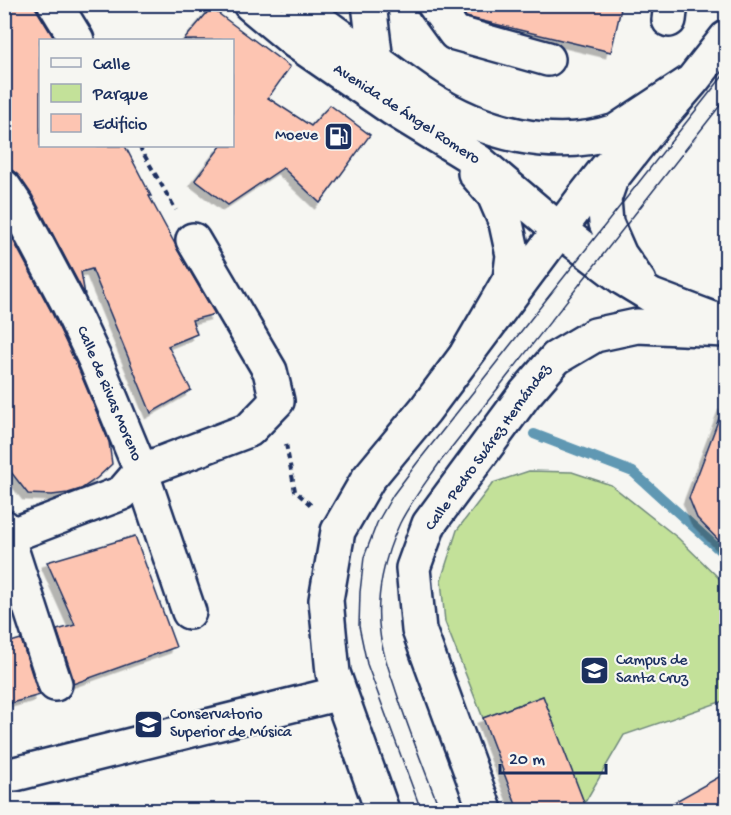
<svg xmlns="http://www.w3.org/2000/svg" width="731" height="815" viewBox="0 0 731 815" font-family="'Gochi Hand',sans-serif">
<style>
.green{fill:#c3e199;stroke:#6f887c;stroke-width:1.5}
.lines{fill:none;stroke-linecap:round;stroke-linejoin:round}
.stream{stroke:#6198b3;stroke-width:10}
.building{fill:#fdc5b2;stroke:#1b2f5e;stroke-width:1.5;filter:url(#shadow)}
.minor-casing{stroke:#1b2f5e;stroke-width:38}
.major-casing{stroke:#1b2f5e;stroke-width:38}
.path{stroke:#1b2f5e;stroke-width:4;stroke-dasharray:6 4.5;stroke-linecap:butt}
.minor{stroke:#f6f6f2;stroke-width:33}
.major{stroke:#f6f6f2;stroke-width:33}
.tram{stroke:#1b2f5e;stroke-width:1.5}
.labels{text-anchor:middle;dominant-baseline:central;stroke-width:4.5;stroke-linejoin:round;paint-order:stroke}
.street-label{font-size:16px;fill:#1b2f5e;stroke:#f6f6f2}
.poi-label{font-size:16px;fill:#1b2f5e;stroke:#f6f6f2;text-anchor:start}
</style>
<defs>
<filter id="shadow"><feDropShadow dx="-5.5" dy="5.5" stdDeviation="0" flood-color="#0004"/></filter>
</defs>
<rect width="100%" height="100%" fill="#f6f6f2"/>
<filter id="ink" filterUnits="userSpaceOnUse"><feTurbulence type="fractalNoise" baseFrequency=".0167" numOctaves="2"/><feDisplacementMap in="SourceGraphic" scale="12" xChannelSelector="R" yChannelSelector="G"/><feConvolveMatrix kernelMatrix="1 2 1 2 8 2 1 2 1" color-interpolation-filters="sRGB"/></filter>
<g filter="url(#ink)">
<path class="green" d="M529 471 572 472 611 485 678 538 726 585V700L624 735 584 804 543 696 483 718 445 622 441 580 457 530 493 483Z"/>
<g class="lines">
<path class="stream" d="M534 434 633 472 726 556"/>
</g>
<path class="building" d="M4 4H33L55 40H40V146H125L151 196H149L175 244 177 249 215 314 192 320 197 334 168 346 191 390 151 413 92 269 81 272 85 295 32 195 19 176 13 171 4 169Z
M460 4H622L611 52 466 17 460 7Z
M211 8 290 67 268 98 311 126 330 105 370 135 320 203 283 168 228 205 195 180 221 146H232V40H184Z
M4 223 51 311 79 370 109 442 112 464 97 478 81 489 68 493 52 495 28 494 4 463Z
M724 405 726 406V548L697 518 689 498Z
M135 536 176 647 73 684V678L57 630 75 625 47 562Z
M21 639 37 690 40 695 4 705V644Z
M543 696 587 810H518L483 718Z
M726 773V810H660Z"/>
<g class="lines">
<defs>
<path id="minor" d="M55 4 77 40
M369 4 376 61
M434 4 455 33 548 59
M669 20 671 4
M4 187 16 205 68 303 96 362 141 471 189 612
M4 527 55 684
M4 538 122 493 141 471 249 430 277 401 270 371 193 240
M15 774 340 693
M382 810 333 673 326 600 338 531 368 479 425 410 584 197 606 169 621 156
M485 810 419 630 413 568 429 524 525 394 556 358 595 335 637 326 726 330"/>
<path id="major" d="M250 4 296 42 393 109 478 161 558 229 624 279 652 296 726 324
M298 4C323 25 349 43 376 61 393 73 410 86 428 98 483 133 553 152 616 131L692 81
M639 282 620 255 606 223 604 199 611 179 647 133 692 81 726 38
M467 353 510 279 513 255 506 223 494 195 475 173"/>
</defs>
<use href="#minor" class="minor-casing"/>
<use href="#major" class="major-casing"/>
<path class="path" d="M139 146 176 210
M286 444 295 491 314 508"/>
<use href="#minor" class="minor"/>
<use href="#major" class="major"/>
<path class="tram" d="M421 810 367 664 359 626 360 592 364 557 377 523 393 495 417 463 726 72
M440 810C425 771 409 731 396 691 390 672 382 653 380 633 375 597 384 556 400 523 411 501 427 481 440 462L726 98"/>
</g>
</g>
<defs>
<symbol id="fuel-square" viewBox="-11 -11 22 22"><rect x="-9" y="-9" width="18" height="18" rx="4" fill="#1b2f5e" stroke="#f6f6f2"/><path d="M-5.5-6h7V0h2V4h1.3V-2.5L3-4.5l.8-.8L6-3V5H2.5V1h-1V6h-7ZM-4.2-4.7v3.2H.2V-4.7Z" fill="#fff"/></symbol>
<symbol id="university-square" viewBox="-11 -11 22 22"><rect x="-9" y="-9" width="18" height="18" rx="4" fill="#1b2f5e" stroke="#f6f6f2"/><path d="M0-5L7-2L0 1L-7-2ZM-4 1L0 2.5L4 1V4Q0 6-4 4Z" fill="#fff"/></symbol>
</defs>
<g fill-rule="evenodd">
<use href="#fuel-square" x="322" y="120" width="33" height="33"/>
<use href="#university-square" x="578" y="654" width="33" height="33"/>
<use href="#university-square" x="132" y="708" width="33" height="33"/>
</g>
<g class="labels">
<g class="street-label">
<text transform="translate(406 115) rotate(33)">Avenida de Ángel Romero</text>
<text transform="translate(108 394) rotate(67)">Calle de Rivas Moreno</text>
<text transform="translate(489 448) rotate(-54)">Calle Pedro Suárez Hernández</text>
</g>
<g class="poi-label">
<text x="318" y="136" text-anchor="end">Moeve</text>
<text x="616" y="661">Campus de<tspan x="616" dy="18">Santa Cruz</tspan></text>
<text x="170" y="715">Conservatorio<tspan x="170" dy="18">Superior de Música</tspan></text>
</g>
</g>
<rect width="731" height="815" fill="none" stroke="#f6f6f2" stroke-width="24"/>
<rect x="12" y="12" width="707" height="791" fill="none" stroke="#1b2f5e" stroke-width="2" filter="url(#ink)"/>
<rect x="39" y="39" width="195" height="108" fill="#f6f6f2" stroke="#9ea6b7" stroke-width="1.5"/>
<rect x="51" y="58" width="30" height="9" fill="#f6f6f2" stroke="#9ea6b7" stroke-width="1.5"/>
<text x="93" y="69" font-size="18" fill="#1b2f5e">Calle</text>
<rect x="51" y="84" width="30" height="18" fill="#c3e199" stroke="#9ea6b7" stroke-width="1.5"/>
<text x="93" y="99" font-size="18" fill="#1b2f5e">Parque</text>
<rect x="51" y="114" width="30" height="18" fill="#fdc5b2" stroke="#9ea6b7" stroke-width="1.5"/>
<text x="93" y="129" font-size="18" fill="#1b2f5e">Edificio</text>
<path d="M500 764v9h106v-9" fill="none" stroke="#1b2f5e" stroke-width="3"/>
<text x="509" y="764" font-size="18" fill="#1b2f5e" stroke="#f6f6f2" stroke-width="4.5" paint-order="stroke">20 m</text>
</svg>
